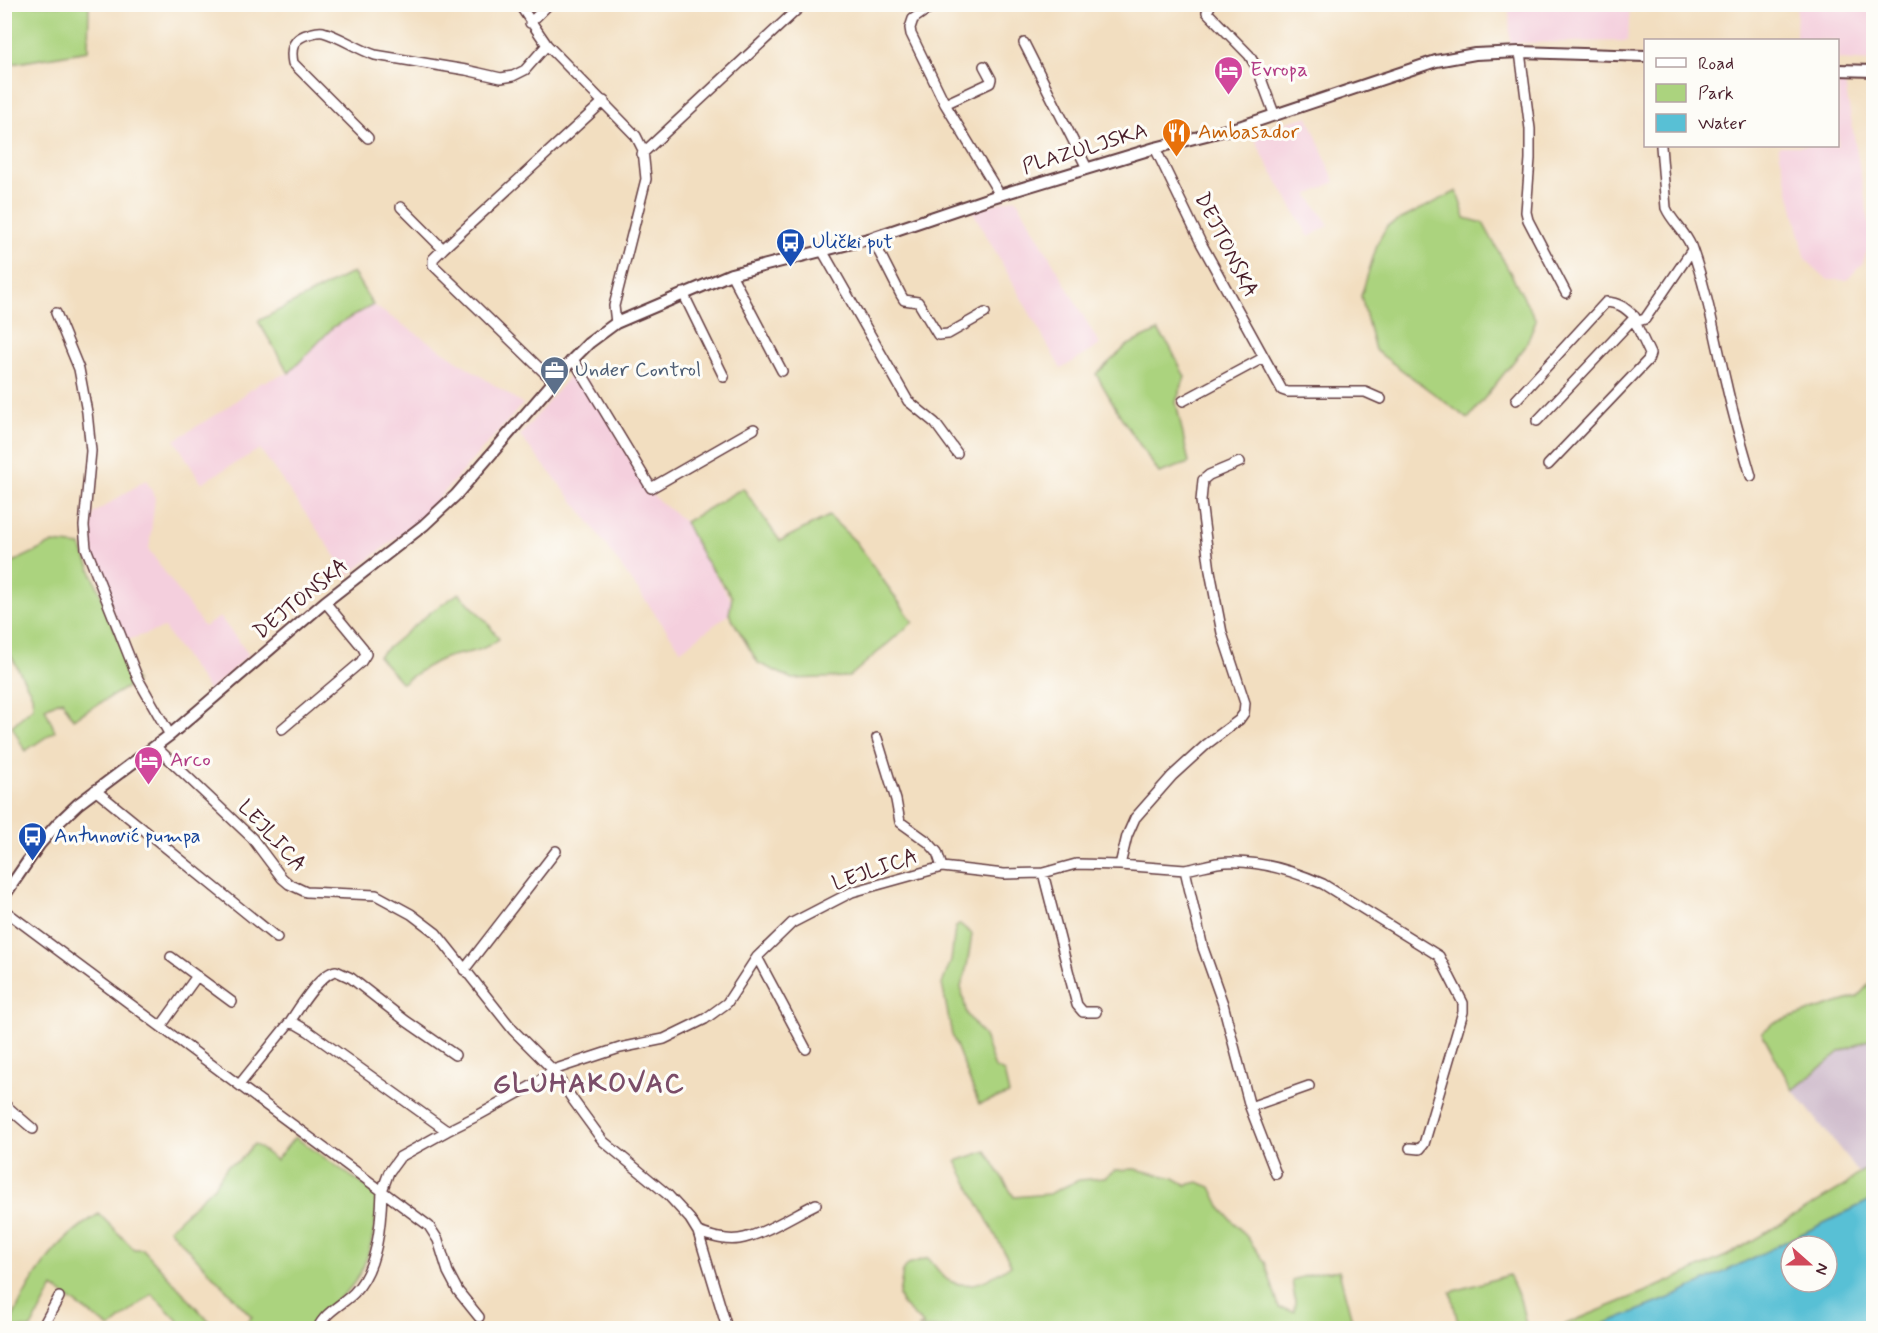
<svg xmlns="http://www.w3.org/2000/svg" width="1878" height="1333" viewBox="0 0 1878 1333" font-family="Mynerve,sans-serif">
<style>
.built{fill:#f4cfdd}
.industrial{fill:#d0bdcd}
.green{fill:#abd37e;stroke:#7a7954;stroke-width:1.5}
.water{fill:#58c0d5;stroke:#517080;stroke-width:1.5;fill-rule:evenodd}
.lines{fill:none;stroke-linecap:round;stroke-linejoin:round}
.minor-casing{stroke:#633c41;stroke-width:12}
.major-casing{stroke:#633c41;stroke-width:14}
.minor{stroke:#fff;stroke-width:9}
.major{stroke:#fff;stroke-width:10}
.labels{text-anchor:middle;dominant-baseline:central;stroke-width:6;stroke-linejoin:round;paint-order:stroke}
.hotel-label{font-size:21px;fill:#b23c85;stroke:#fdfcf7;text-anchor:start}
.food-label{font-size:21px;fill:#c56008;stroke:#fdfcf7;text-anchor:start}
.street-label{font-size:21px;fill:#4a1f2b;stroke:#fdfcf7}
.transit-label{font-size:21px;fill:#164399;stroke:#fdfcf7;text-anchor:start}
.service-label{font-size:21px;fill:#4e5e75;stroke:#fdfcf7;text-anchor:start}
.district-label{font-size:27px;font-weight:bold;letter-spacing:1.5px;fill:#7b4d69;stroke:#fdfcf7}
</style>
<rect width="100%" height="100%" fill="#fdfcf7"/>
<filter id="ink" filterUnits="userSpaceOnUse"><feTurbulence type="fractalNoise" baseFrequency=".0167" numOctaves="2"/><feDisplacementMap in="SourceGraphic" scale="12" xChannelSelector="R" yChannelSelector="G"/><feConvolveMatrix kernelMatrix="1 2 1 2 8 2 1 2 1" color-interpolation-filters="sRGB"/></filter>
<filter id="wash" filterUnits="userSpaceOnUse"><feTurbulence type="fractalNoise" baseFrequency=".008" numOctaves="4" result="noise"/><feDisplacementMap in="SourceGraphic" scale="24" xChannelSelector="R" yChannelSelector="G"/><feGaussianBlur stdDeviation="1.35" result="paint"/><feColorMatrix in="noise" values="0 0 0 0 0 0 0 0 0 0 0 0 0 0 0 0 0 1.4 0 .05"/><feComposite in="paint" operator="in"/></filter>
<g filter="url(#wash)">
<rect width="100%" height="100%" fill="#f2dec0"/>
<path class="built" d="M1509 5H1630L1628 41 1510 43Z
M1797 5H1873V62L1838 60V40H1796Z
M1838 80 1845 84 1872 239 1862 264 1847 280H1828L1806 260 1778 146H1838Z
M1308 116 1335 182 1308 195 1329 225 1309 237 1264 158 1252 133Z
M1016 198 1100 345 1061 369 972 210Z
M373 305 523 404 417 522 349 575 260 449 201 483 175 440 226 408 260 383 289 373 333 327Z
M579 364 647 491 685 522 703 557 731 600 729 614 681 650 582 512 520 436Z
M146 480 155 497 149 550 204 627 220 617 249 655 209 691 164 628 124 641 86 542 94 513Z"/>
<path class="industrial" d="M1873 1038V1165L1859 1173 1793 1090 1840 1052Z"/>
<path class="green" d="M4 5H89L88 51 5 65Z
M1457 191 1465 218 1483 223 1536 320 1525 347 1468 419 1375 350 1361 296 1378 242 1387 226Z
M353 272 373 305 333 327 289 373 258 321Z
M1158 331 1169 345 1185 377 1176 402 1189 463 1159 473 1121 417 1096 374 1128 345Z
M743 488 780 541 829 516 856 542 913 622 849 677 792 679 758 663 729 614 732 597 703 557 685 522Z
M53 543 81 546 136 682 73 719 62 700 45 708 55 731 25 751 12 726 33 707 32 695 8 650 5 652V566Z
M459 593 487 622 499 639C478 655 465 651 442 659 428 665 415 674 402 683L378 656 431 612Z
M960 924 972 934 967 966 961 987 967 1015 984 1036 995 1068 1004 1072 1009 1094 979 1104 952 1035 942 984 951 961 955 928Z
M1873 980V1038L1840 1052 1793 1090 1762 1033 1773 1023 1857 997Z
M295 1137 378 1195C376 1225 371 1264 350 1288 337 1303 320 1308 314 1328H239L252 1317 169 1229 214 1186 228 1165 239 1161 254 1144 276 1160Z
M986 1151 1014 1197 1049 1194 1079 1180 1104 1178 1116 1170 1135 1169 1174 1178 1186 1185 1198 1182 1211 1187 1221 1208 1247 1237 1265 1262 1279 1308 1294 1311 1295 1301 1292 1280 1323 1271H1339L1354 1328H918L924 1325 902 1304 899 1295 903 1271 908 1264 928 1258C934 1264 941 1276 948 1280 971 1292 992 1278 1011 1265L956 1161Z
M1873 1165V1199L1677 1295 1594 1328H1556L1654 1288 1728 1255 1846 1185 1859 1173Z
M99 1214 134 1249H143L215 1328H185L152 1294 110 1328 53 1287 31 1328H8C29 1281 53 1241 99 1214Z
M1509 1275 1520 1299 1527 1328H1459L1451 1292Z"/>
<path class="water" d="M1873 1199V1328H1594L1677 1295ZM1791 1246H1827V1282H1791Z"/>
</g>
<g filter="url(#ink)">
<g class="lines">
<defs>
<path id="minor" d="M519 4 547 45 636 136 643 150 646 179 614 306 616 323
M935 4 913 19 910 28 911 34 945 104 1000 195
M1211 4 1207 12 1249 55 1257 68 1275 116
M530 23 549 4
M1024 43 1087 168
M1520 52 1530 129V159L1526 212 1528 220 1566 293
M945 104 990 83 991 79 984 66
M368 138 293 63C290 48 293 38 309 34 313 33 318 31 323 32 341 37 357 49 375 55L466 70 501 78 513 76 525 70 547 45
M1661 146 1666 208C1672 222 1685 231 1691 246 1707 290 1715 337 1726 383 1733 415 1742 445 1751 476
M1155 148 1201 243 1282 390 1288 392H1365L1381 399
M642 154 803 4
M401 207 443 249 433 259V265L554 382
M872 238 901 295 904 300 918 302 938 335 948 334 985 313
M443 249 604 101
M823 252 908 401 935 423 957 453
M731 274 782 371
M683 293 724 377
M56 313 79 369 87 412 91 451 84 526 86 548 138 679 170 735
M573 359 651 488 754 429
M1516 400 1606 302C1620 303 1625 308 1635 317V322L1645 319 1692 250
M1183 401 1263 358
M1537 421 1635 317
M1548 465 1648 360 1650 354 1635 322
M282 729 361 662 366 654 363 648 325 602
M877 738 896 800 900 822 928 842 937 852 942 867
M155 746 252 838 282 878 289 884 306 892 376 895 411 914 436 933 513 1030 553 1070 573 1100 603 1141 668 1195 690 1219 698 1232C711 1236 724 1241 739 1239 761 1236 795 1214 816 1204
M95 790 277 938
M1120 865 1127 836 1135 818 1172 776 1207 744 1239 720 1244 713 1245 703 1222 633 1210 571 1201 501 1203 480 1209 475 1240 462
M1185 870C1196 868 1207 865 1217 863 1253 858 1291 870 1323 884L1439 956 1463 1003V1012L1424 1144 1420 1149 1410 1148
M1043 873 1077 1005 1083 1012H1096
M4 910 239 1085 289 1023 296 1024 308 1031 447 1131 477 1116 533 1085 553 1070 620 1048 664 1039 705 1019 727 1003 757 957 792 923 852 892 942 867 1004 874 1043 873 1076 864 1120 865 1185 870 1203 948 1223 1004 1250 1107 1276 1174
M171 957 232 1002
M757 957 806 1049
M464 970 556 851
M289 1023C298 1010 320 973 336 971L351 978 406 1021 455 1055
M161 1026 197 976
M239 1085 382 1191 389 1172 400 1157 447 1131
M4 1104 33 1129
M1250 1107 1309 1086
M382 1191 429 1226 438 1240 448 1272 458 1291 479 1317
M698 1232 727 1328
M42 1328 59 1297
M318 1328C325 1312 342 1305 354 1293 378 1268 381 1224 382 1191"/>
<path id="major" d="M1838 70 1874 71
M4 896 39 845 58 823 78 804 170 735 325 602 424 525 456 495 573 359 589 343 616 323 731 274 872 238 993 197 1155 148 1242 126 1436 61 1475 54 1520 52 1646 56"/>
</defs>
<use href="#minor" class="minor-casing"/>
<use href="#major" class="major-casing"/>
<use href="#minor" class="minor"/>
<use href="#major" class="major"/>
</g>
</g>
<defs>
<symbol id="hotel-pin" viewBox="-11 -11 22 30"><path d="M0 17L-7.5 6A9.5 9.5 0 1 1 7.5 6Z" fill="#d1479c" stroke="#fdfcf7"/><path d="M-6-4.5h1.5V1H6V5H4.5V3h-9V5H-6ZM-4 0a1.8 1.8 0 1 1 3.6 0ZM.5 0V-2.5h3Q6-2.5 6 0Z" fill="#fff"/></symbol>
<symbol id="restaurant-pin" viewBox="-11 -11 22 30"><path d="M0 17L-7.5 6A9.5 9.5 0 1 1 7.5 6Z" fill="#e8710a" stroke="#fdfcf7"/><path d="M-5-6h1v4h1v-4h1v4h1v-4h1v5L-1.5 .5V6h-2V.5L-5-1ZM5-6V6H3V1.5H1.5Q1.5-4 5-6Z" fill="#fff"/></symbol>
<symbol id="bus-pin" viewBox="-11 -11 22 30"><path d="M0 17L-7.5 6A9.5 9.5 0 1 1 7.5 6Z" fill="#1a4fb4" stroke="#fdfcf7"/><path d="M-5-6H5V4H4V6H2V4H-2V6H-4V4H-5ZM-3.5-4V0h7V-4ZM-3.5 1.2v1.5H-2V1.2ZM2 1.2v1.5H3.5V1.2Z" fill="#fff"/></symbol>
<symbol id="office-pin" viewBox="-11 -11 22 30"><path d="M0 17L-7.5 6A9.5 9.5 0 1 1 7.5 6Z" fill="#5c6f8a" stroke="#fdfcf7"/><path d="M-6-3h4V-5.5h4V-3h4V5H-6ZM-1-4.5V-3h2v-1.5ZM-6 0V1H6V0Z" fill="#fff"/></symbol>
</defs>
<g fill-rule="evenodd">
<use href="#hotel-pin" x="1212" y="54" width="33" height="45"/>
<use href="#restaurant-pin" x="1160" y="116" width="33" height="45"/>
<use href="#bus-pin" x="774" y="226" width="33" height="45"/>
<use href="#office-pin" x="538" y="354" width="33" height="45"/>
<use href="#hotel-pin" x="132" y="744" width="33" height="45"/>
<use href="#bus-pin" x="16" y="820" width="33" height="45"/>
</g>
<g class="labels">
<g class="hotel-label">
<text x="1250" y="70">Evropa</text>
<text x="170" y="760">Arco</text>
</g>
<g class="food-label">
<text x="1198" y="132">Ambasador</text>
</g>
<g class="street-label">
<text transform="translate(1085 149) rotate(-17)">PLAZULJSKA</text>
<text transform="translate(1226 245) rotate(63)">DEJTONSKA</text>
<text transform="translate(301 599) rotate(-39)">DEJTONSKA</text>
<text transform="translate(272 836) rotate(47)">LEJLICA</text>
<text transform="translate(875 870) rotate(-19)">LEJLICA</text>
</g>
<g class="transit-label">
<text x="812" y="242">Ulički put</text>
<text x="54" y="836">Antunović pumpa</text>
</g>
<g class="service-label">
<text x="575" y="370">Under Control</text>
</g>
<g class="district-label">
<text x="589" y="1084">GLUHAKOVAC</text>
</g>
</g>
<rect width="1878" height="1333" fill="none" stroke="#fdfcf7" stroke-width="24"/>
<rect x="1644" y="39" width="195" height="108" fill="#fdfcf7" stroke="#b5a4a5" stroke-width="1.5"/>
<rect x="1656" y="58" width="30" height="9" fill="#ffffff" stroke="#b5a4a5" stroke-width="1.5"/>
<text x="1698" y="69" font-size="18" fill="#4a1f2b">Road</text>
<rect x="1656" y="84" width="30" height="18" fill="#abd37e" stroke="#b5a4a5" stroke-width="1.5"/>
<text x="1698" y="99" font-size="18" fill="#4a1f2b">Park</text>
<rect x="1656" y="114" width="30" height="18" fill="#58c0d5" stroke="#b5a4a5" stroke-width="1.5"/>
<text x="1698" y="129" font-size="18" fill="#4a1f2b">Water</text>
<g transform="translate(1809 1264) rotate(111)"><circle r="28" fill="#fdfcf7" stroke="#b5a4a5" stroke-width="1.5"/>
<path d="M0-4.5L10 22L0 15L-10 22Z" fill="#d1495b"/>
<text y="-9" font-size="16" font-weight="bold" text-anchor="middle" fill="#4a1f2b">N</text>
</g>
</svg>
